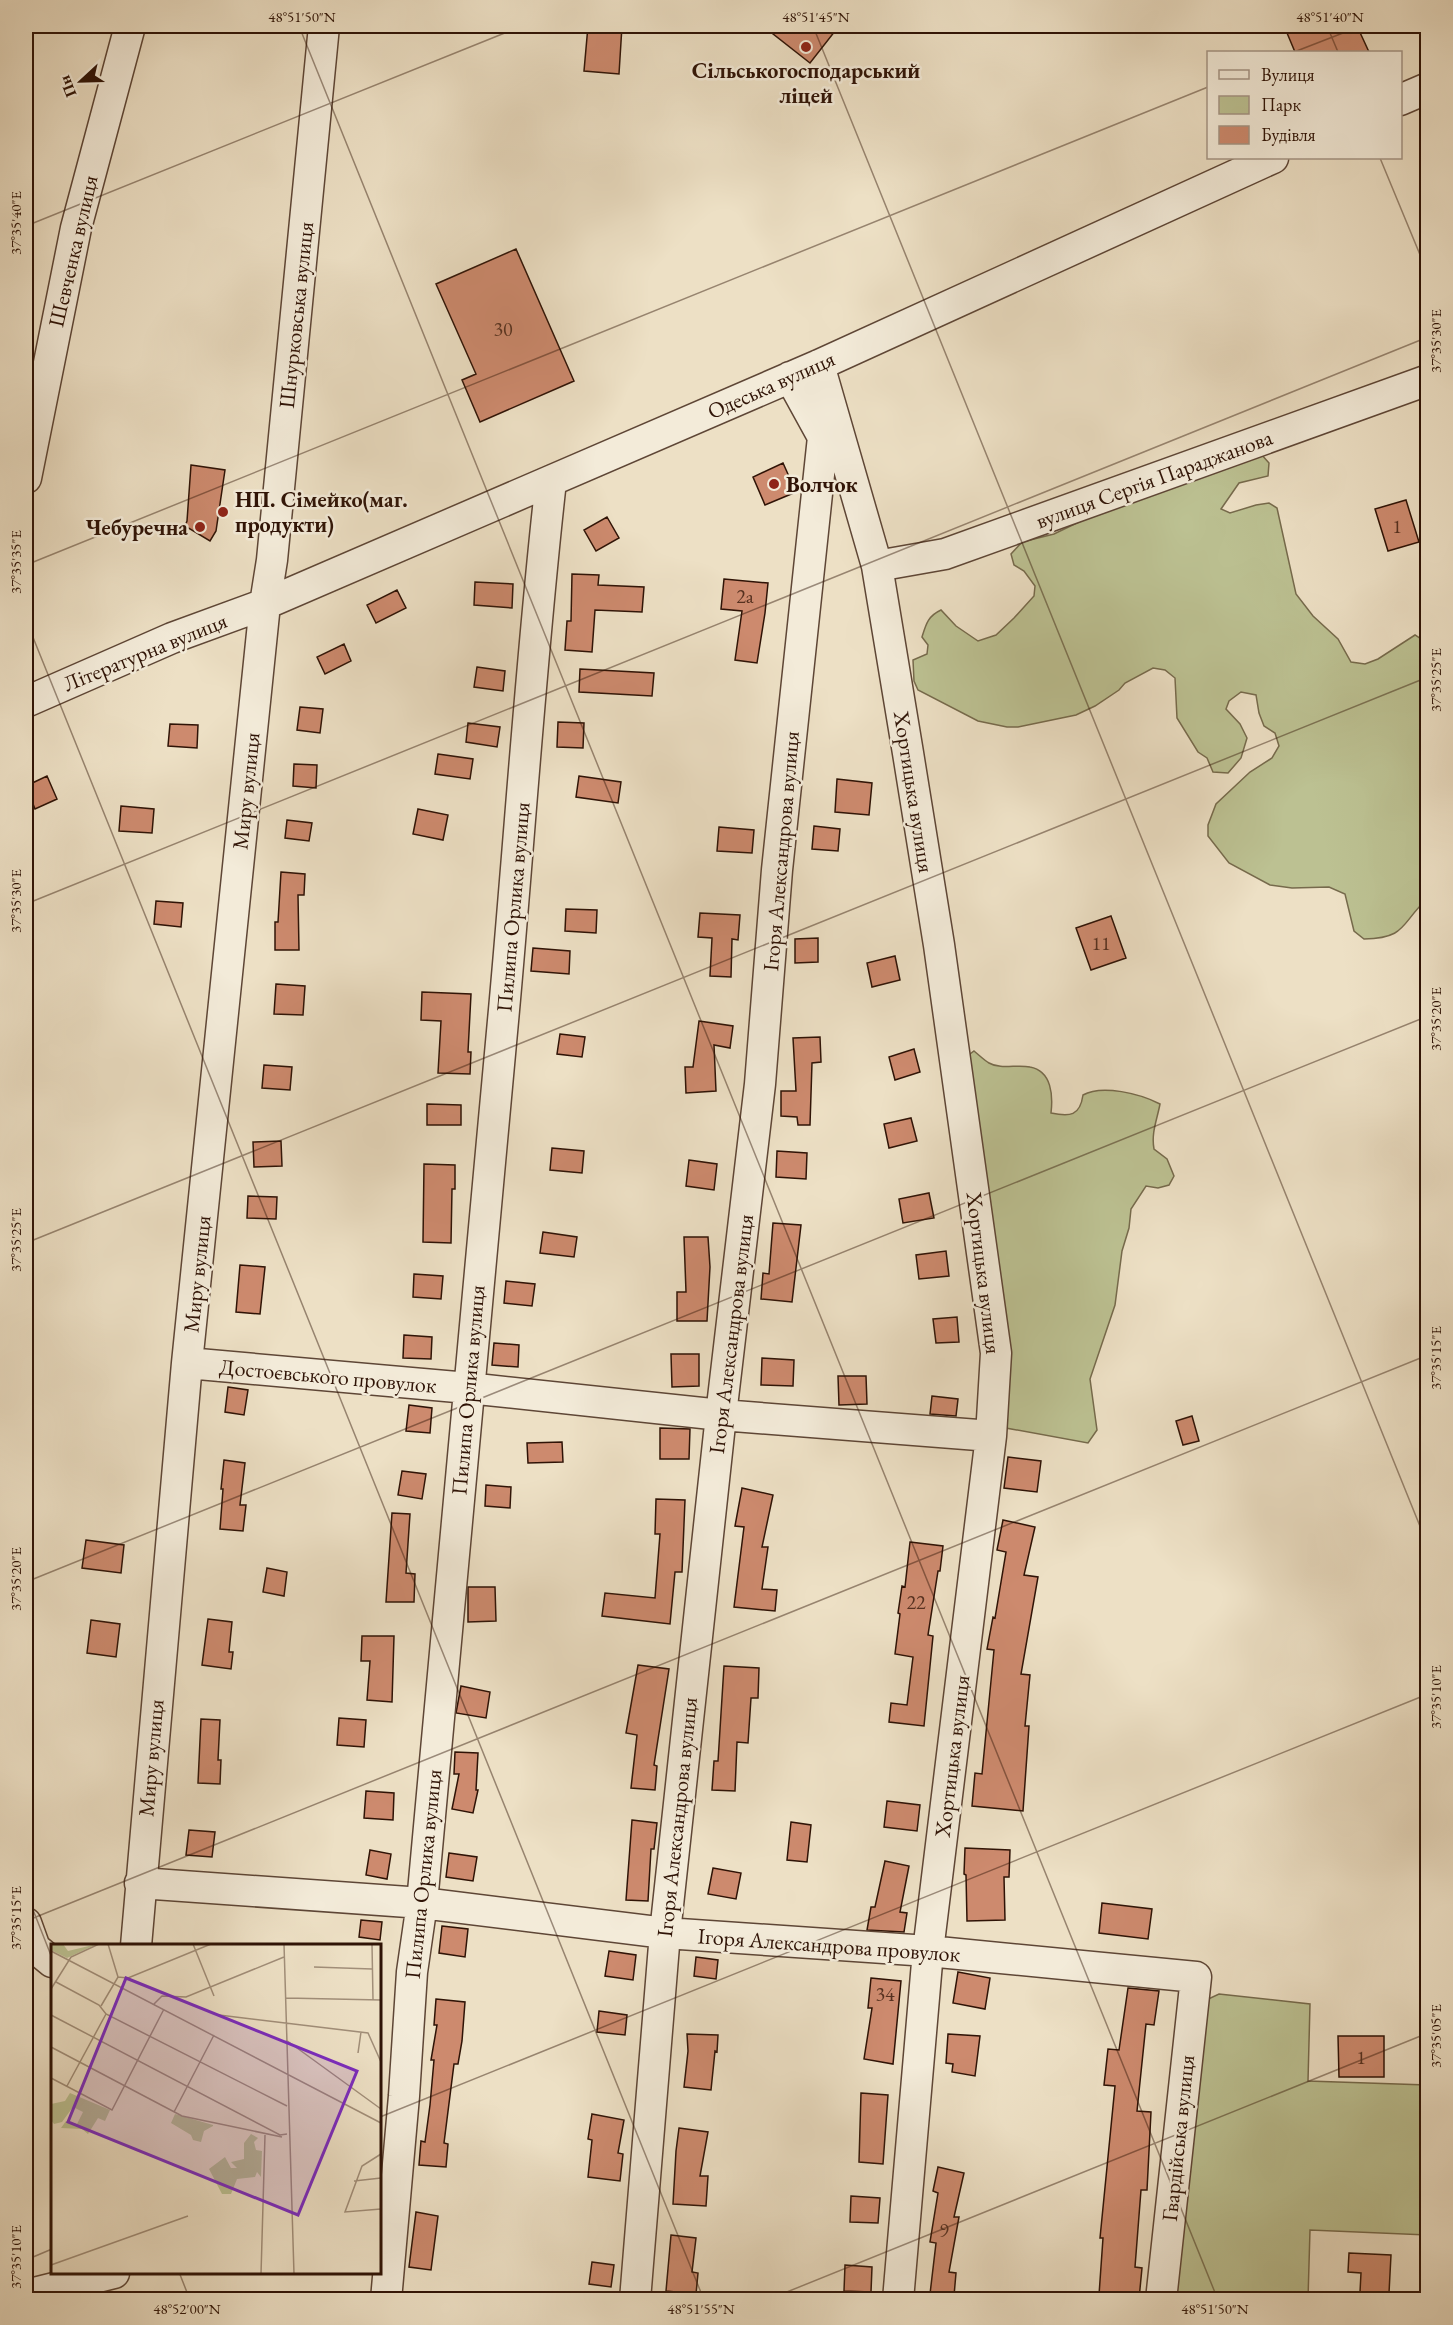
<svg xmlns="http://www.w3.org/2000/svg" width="1453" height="2325" viewBox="0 0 1453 2325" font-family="'EB Garamond',serif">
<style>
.green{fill:#bcc192;stroke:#766a4c;stroke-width:1.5}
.building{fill:#cd8a6e;stroke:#2f1306;stroke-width:1.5}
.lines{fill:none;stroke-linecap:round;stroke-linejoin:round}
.minor-casing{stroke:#5e4636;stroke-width:33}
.minor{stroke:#f3ebd9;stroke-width:30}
.ticks{fill:none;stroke:#2f1306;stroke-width:1.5;stroke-opacity:0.45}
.poi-dot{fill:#8f2418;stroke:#f3ebd9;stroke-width:2}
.labels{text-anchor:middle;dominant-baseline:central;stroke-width:5;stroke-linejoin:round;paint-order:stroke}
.number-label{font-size:20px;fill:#563120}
.poi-label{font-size:22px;font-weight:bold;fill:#2f1306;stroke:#f3ebd9;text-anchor:start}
.street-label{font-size:22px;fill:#2f1306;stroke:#f3ebd9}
.inset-road{fill:none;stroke:#a18e79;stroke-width:1.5}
.view{fill:#7b2cbf;fill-opacity:0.15;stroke:#7b2cbf;stroke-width:3}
.inset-edge{fill:none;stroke:#2f1306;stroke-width:3}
.neatline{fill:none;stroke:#2f1306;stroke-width:2}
.ticks-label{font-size:15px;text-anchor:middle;fill:#2f1306}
</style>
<rect width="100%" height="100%" fill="#ede0c5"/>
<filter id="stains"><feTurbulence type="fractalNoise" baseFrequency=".00333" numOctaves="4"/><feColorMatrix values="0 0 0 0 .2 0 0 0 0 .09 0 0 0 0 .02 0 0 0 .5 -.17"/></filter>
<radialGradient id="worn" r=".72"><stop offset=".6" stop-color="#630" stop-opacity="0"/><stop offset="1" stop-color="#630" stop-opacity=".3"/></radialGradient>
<path class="green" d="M1261 454 1269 463 1268 476 1239 483 1221 509 1230 513 1256 505 1269 503 1277 508 1296 594 1313 616 1338 639 1351 662 1365 664 1378 659 1415 635 1427 643V899C1400 924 1407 938 1364 939L1354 931 1345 894 1329 887 1292 888 1270 885 1229 863 1208 836V825L1216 804 1250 772 1272 758 1279 746 1275 733 1264 726 1259 713 1256 695 1241 692 1229 701 1226 709 1240 724 1247 738 1241 758 1228 773 1213 772 1207 758 1198 752 1177 718 1175 678 1165 670 1153 668 1125 683 1119 690 1095 706 1076 715 1018 727H1007L978 721 918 690 914 681 913 660 927 654 928 645 922 637C926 624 928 616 941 610L956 626 978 641 996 635 1014 618 1034 596 1035 586 1024 571 1014 565 1011 554 1022 542 1054 534 1133 496Z
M974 1051C979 1055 984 1060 989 1063 1001 1070 1017 1064 1030 1067 1052 1071 1053 1096 1051 1113 1070 1117 1080 1116 1083 1095 1102 1084 1141 1094 1160 1104 1157 1120 1151 1133 1154 1149L1167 1159 1174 1176 1169 1185 1158 1188 1146 1186 1131 1209 1129 1228 1122 1251 1115 1305 1090 1379 1097 1430 1088 1443 1006 1428 966 1057Z
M1219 1994 1310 2004 1308 2081 1427 2085V2235L1310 2230 1308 2299 1175 2300 1204 2001Z"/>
<path class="building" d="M588 26H622L619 74 584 71Z
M763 26H839L810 63Z
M1303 26H1357L1369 52H1295L1287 33Z
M516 249 574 381 480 422 462 380 476 374 436 284Z
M783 463 796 492 765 505 753 477Z
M191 465 225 470 216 531 210 541 185 526 187 521Z
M1406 500 1419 542 1388 551 1375 509Z
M607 517 619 538 596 551 584 530Z
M572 574 599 575 598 585 644 587 642 612 595 610 592 652 565 650 567 621H571Z
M724 579 768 583 765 613 757 663 735 660 742 611 721 609Z
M475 582 513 584 512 608 474 605Z
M397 590 406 608 376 623 367 605Z
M344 644 351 661 325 674 317 657Z
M477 667 505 671 503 691 474 687Z
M580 669 654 673 652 696 579 692Z
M300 707 323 709 320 733 297 730Z
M558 722 584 723 583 748 557 747Z
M468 723 500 727 497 747 466 742Z
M170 724 198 725 197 748 168 746Z
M438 754 473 759 470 779 435 774Z
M294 764 317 765 316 788 293 786Z
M47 776 57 799 35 809 26 786Z
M579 776 621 782 618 803 576 797Z
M837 779 872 783 869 815 835 812Z
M121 806 154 809 152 833 119 831Z
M418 809 448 815 443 840 413 834Z
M287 820 312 823 309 841 285 838Z
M814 826 840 829 838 851 812 849Z
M719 827 754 830 752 853 717 851Z
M281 872 305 874 304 895H298L299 950H275V922H278Z
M156 901 183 903 181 927 154 924Z
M566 909 597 910 596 933 565 931Z
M700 913 740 915 738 940 732 939 731 977 710 976 712 938 698 937Z
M1111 916 1126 958 1091 970 1076 928Z
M818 938V962L795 963V939Z
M533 948 570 951 569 974 531 971Z
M895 956 900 980 872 987 867 963Z
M276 984 305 986 303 1015 274 1014Z
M422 992 471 994 468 1052H471L470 1074 438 1073 441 1021 421 1020Z
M699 1021 733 1026 730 1048 714 1045 716 1091 686 1093 685 1067H693Z
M560 1034 585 1037 582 1057 557 1054Z
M820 1037 821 1062 812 1063 810 1125H798L797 1117 781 1116V1091H796L793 1038Z
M914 1049 920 1072 895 1080 889 1057Z
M264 1065 292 1067 290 1090 262 1088Z
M427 1104 461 1105V1125H427Z
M911 1118 917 1141 889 1148 884 1124Z
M281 1141 282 1166 254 1167 253 1142Z
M552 1148 584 1151 582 1173 550 1170Z
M777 1151 807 1153 806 1179 776 1177Z
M689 1160 717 1164 714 1190 686 1186Z
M424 1164 455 1165V1189H452L451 1243 423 1242Z
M929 1193 934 1218 903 1223 899 1199Z
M248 1196 277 1197 276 1219 247 1218Z
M773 1223 801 1225 792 1302 761 1299 763 1273 769 1274Z
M543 1232 577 1237 574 1257 540 1253Z
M684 1237H708L710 1267 707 1321H677V1292H686Z
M946 1251 949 1276 919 1279 916 1255Z
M240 1265 265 1267 260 1314 236 1312Z
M414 1274 443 1276 441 1299 413 1297Z
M506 1281 535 1284 532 1306 504 1303Z
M957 1317 959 1342 936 1343 933 1319Z
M404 1335 432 1337 431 1359 403 1358Z
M494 1343 519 1345 518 1367 492 1365Z
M671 1354H699V1386L672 1387Z
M762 1358 794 1360 793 1386 761 1385Z
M838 1376H866L867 1404 839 1405Z
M228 1387 248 1390 244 1415 225 1412Z
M932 1396 958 1399 956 1416 930 1414Z
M409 1405 432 1408 430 1433 406 1431Z
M1192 1416 1199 1441 1183 1445 1176 1421Z
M660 1428 690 1429 689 1459H660Z
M562 1442 563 1462 528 1463 527 1443Z
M1008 1457 1041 1461 1037 1492 1004 1488Z
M224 1460 245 1463 240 1505H246L243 1531 220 1529 223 1489H221Z
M402 1471 426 1474 422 1499 398 1495Z
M486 1485 511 1487 510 1508 485 1506Z
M742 1488 773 1495 762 1547H768L762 1589 777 1590 775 1611 734 1607 744 1527 735 1526Z
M656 1499 685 1500 682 1572H675L670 1624 602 1616 605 1593 655 1598 660 1534H655Z
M392 1513 410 1514 406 1573 415 1574 414 1602H386Z
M1003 1520 1035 1527 1024 1575 1038 1577 1021 1674 1030 1675 1025 1726H1029L1023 1811 972 1806 975 1773 982 1774 994 1650 987 1649 993 1617 995 1618 1006 1552 997 1550Z
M86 1540 124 1545 121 1573 82 1568Z
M910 1542 943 1546 940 1571H938L928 1635 933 1636 924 1726 889 1722 891 1703 907 1705 913 1657 895 1654 900 1614 898 1613 902 1586 905 1587Z
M267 1568 287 1572 284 1596 263 1592Z
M468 1587H495L496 1621 468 1622Z
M208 1619 232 1622 229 1652H233L231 1669 202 1665Z
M91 1620 120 1624 116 1657 87 1653Z
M362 1636H394L392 1702 367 1700 370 1661H361Z
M638 1665 669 1669 654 1765 657 1766 655 1790 631 1788 637 1735 626 1733Z
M724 1666 759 1668 758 1698H751L748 1743 737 1742 735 1791 712 1790 714 1761H718Z
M461 1686 490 1692 486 1718 456 1713Z
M339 1718 366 1720 364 1747 337 1745Z
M201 1719 220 1720 218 1760H221L220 1784 198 1783Z
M455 1752 478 1753 476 1790H478L473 1813 452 1809 459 1774H454Z
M366 1791 394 1793 393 1820 364 1818Z
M887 1801 920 1805 917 1831 884 1827Z
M632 1820 657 1823 654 1849H651L648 1901 626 1900Z
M791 1822 811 1825 807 1862 787 1860Z
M189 1830 215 1832 212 1857 186 1855Z
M965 1848 1010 1850 1009 1877H1004L1005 1920 967 1921 966 1875 964 1874Z
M370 1850 391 1854 387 1879 366 1875Z
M449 1853 477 1857 473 1881 446 1877Z
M885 1861 909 1866 900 1912 907 1913 904 1932 867 1930 871 1907H875Z
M713 1868 741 1873 736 1899 708 1894Z
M1102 1903 1152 1909 1148 1939 1099 1933Z
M361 1920 382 1922 380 1940 359 1937Z
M442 1926 468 1929 465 1957 439 1953Z
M609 1951 636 1955 633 1980 605 1976Z
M696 1957 718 1960 716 1979 694 1976Z
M958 1972 990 1978 985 2009 953 2003Z
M871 1978 901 1981 893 2064 864 2059 872 2008H868Z
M1128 1988 1159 1991 1154 2025 1146 2024 1137 2111 1151 2112 1147 2190H1141L1135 2267 1142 2268 1139 2299 1099 2295 1103 2238H1100L1115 2086 1104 2085 1108 2049 1119 2050Z
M436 1999 465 2002 462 2041 458 2064H454L444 2143 448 2144 446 2167 419 2165 421 2141 425 2142 430 2105 434 2060H431L437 2025H434Z
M599 2011 627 2015 625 2035 597 2032Z
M687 2034 718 2035 717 2052 715 2051 711 2090 684 2087 688 2051Z
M948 2034 980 2036 975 2076 952 2072 953 2064 946 2063Z
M1338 2036H1384V2077H1339Z
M861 2093 888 2095 883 2164 859 2162Z
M592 2114 624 2120 618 2153 623 2154 620 2181 588 2177 592 2140 588 2139Z
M679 2128 708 2132 700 2176H708L706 2206 673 2204 676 2151Z
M938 2167 964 2173 954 2217H959L949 2272 956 2273 954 2296 930 2294 936 2243 930 2242 938 2193 933 2191Z
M851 2196 880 2198 878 2223 850 2222Z
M416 2212 438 2216 431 2270 409 2267Z
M671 2235 696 2238 692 2272 698 2273 696 2294 666 2291Z
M1349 2253 1391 2255 1389 2293 1360 2292 1361 2273 1348 2272Z
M592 2262 614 2265 611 2287 589 2284Z
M845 2265 872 2267 871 2292 844 2291Z"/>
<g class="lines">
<defs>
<path id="minor" d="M1400 100 1428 88
M819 365 877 566 908 753 939 945 996 1353 991 1436 928 1951 898 2300
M26 478 76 228 130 26
M877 566 945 554 1428 380
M26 702 172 638 265 604 819 365 1273 158
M187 1363 468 1388 721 1415 991 1436
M140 1883 422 1903 665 1933 928 1951 1196 1977 1161 2300
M26 1923 35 1948 52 1962
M136 1946 187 1363 265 604 272 560 324 26
M26 2295 114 2273
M386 2300 404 2096 412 1972 422 1903C448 1606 476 1308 504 1010 520 834 531 657 551 481
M635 2300 665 1933 721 1415 760 1084 777 870 823 437 790 377"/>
</defs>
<use href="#minor" class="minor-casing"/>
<use href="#minor" class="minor"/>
</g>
<path class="ticks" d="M299 26 1218 2300M813 26 1428 1546M1327 26 1338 52M1294 52 1361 26M1380 158 1428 274M26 226 522 26M26 565 1208 87M26 620 704 2300M26 904 1428 337M26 1243 1428 677M26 1582 1428 1016M26 1892 52 1958M26 1921 1428 1355M380 2117 1428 1694M26 2260 52 2249M179 2272 190 2300M767 2300 1428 2033"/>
<g class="poi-dot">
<circle cx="806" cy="47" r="6"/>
<circle cx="774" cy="484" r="6"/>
<circle cx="223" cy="512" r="6"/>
<circle cx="200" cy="527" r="6"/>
</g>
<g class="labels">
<g class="number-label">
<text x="503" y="329">30</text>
<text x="1397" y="526">1</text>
<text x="745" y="596">2а</text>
<text x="1101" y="943">11</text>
<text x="916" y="1602">22</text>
<text x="885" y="1994">34</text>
<text x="1361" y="2057">1</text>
<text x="944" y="2230">9</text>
</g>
<g class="poi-label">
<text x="806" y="70" text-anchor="middle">Сільськогосподарський<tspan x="806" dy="25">ліцей</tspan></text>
<text x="786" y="484">Волчок</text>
<text x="235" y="499">НП. Сімейко(маг.<tspan x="235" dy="25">продукти)</tspan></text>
<text x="188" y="527" text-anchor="end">Чебуречна</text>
</g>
<g class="street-label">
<text transform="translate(73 251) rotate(-77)">Шевченка вулиця</text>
<text transform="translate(296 315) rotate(-84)">Шнурковська вулиця</text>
<text transform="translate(771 385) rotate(-24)">Одеська вулиця</text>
<text transform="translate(1154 479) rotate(-20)">вулиця Сергія Параджанова</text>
<text transform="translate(145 652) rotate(-22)">Літературна вулиця</text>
<text transform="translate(246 791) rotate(-84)">Миру вулиця</text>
<text transform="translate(914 792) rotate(81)">Хортицька вулиця</text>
<text transform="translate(781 851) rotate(-85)">Ігоря Александрова вулиця</text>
<text transform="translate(513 907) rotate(-85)">Пилипа Орлика вулиця</text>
<text transform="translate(984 1273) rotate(83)">Хортицька вулиця</text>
<text transform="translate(197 1274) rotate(-84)">Миру вулиця</text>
<text transform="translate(731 1334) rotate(-83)">Ігоря Александрова вулиця</text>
<text transform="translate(328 1376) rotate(5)">Достоєвського провулок</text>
<text transform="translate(468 1390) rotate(-85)">Пилипа Орлика вулиця</text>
<text transform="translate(952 1756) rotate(-83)">Хортицька вулиця</text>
<text transform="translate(151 1758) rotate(-85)">Миру вулиця</text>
<text transform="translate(677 1817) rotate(-84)">Ігоря Александрова вулиця</text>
<text transform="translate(423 1874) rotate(-84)">Пилипа Орлика вулиця</text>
<text transform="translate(829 1945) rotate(4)">Ігоря Александрова провулок</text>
<text transform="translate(1178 2138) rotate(-84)">Гвардійська вулиця</text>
</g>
</g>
<g transform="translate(51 1944)">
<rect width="330" height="330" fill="#ede0c5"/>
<path d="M0 0H12L17 7 46 0 16 14 0 6ZM19 149 59 166 54 177 47 174 37 190 31 185 10 184 15 177 26 180 32 168 22 163 11 178 3 180 0 176V160L14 157ZM124 170 162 181V182L153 187 150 198 142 196 140 191 120 179ZM200 190 207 194 203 198 205 206 211 207 210 233 206 228 204 233 186 235 180 250H171L158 225 174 213 180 224H186L180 218 193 215V199Z" fill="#bcc192"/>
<path class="inset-road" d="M57 0 67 33M142 0 163 52M233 0 243 330M321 0 322 56M0 7 330 179M263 23 321 25M5 38 48 61 55 70 236 162M0 45 20 13 48 0M235 54 330 56M103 60 111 52 135 53 233 13M50 62 67 33 77 34 160 0M0 71 229 191 236 190M168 71 317 89 330 118M235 96 330 165M0 103 131 172 231 193M307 109 310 88M0 134 61 166 113 65M16 142 55 70M123 168 163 91M330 210 311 222 294 268 330 265M303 237 330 234M0 321 137 272M210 330 214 191"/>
<path class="view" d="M75 34 306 127 247 271 17 178Z"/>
<rect width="330" height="330" class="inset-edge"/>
</g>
<rect width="1453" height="2325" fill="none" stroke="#ede0c5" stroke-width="66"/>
<rect x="1207" y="51" width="195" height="108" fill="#f3ebd9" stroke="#a59585" stroke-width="1.5"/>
<rect x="1219" y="70" width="30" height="9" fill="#f3ebd9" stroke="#a59585" stroke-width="1.5"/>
<text x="1261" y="81" font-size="18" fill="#2f1306">Вулиця</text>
<rect x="1219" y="96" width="30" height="18" fill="#bcc192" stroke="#a59585" stroke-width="1.5"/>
<text x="1261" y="111" font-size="18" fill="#2f1306">Парк</text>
<rect x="1219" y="126" width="30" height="18" fill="#cd8a6e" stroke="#a59585" stroke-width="1.5"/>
<text x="1261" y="141" font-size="18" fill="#2f1306">Будівля</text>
<g transform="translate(81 81) rotate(248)" stroke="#f3ebd9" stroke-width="4.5" paint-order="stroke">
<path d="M0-4.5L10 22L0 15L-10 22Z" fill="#2f1306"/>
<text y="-9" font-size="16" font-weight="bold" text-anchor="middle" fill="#2f1306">Пн</text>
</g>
<rect x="33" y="33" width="1387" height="2259" class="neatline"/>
<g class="ticks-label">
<text x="302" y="22">48°51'50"N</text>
<text x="816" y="22">48°51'45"N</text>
<text x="1330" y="22">48°51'40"N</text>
<text transform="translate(16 223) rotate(-90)" y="5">37°35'40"E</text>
<text transform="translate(1436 341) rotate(-90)" y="5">37°35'30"E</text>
<text transform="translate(16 562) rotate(-90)" y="5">37°35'35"E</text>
<text transform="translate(1436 680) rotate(-90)" y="5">37°35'25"E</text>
<text transform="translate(16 901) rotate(-90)" y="5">37°35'30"E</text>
<text transform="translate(1436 1019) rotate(-90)" y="5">37°35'20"E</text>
<text transform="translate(16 1240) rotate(-90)" y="5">37°35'25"E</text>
<text transform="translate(1436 1358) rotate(-90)" y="5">37°35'15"E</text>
<text transform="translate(16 1579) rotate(-90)" y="5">37°35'20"E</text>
<text transform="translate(1436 1697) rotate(-90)" y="5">37°35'10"E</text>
<text transform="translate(16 1918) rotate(-90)" y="5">37°35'15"E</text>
<text transform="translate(1436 2036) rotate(-90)" y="5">37°35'05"E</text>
<text transform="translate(16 2257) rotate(-90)" y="5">37°35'10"E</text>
<text x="187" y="2314">48°52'00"N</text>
<text x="701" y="2314">48°51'55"N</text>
<text x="1215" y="2314">48°51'50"N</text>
</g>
<rect width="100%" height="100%" filter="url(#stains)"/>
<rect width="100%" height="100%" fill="url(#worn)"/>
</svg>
